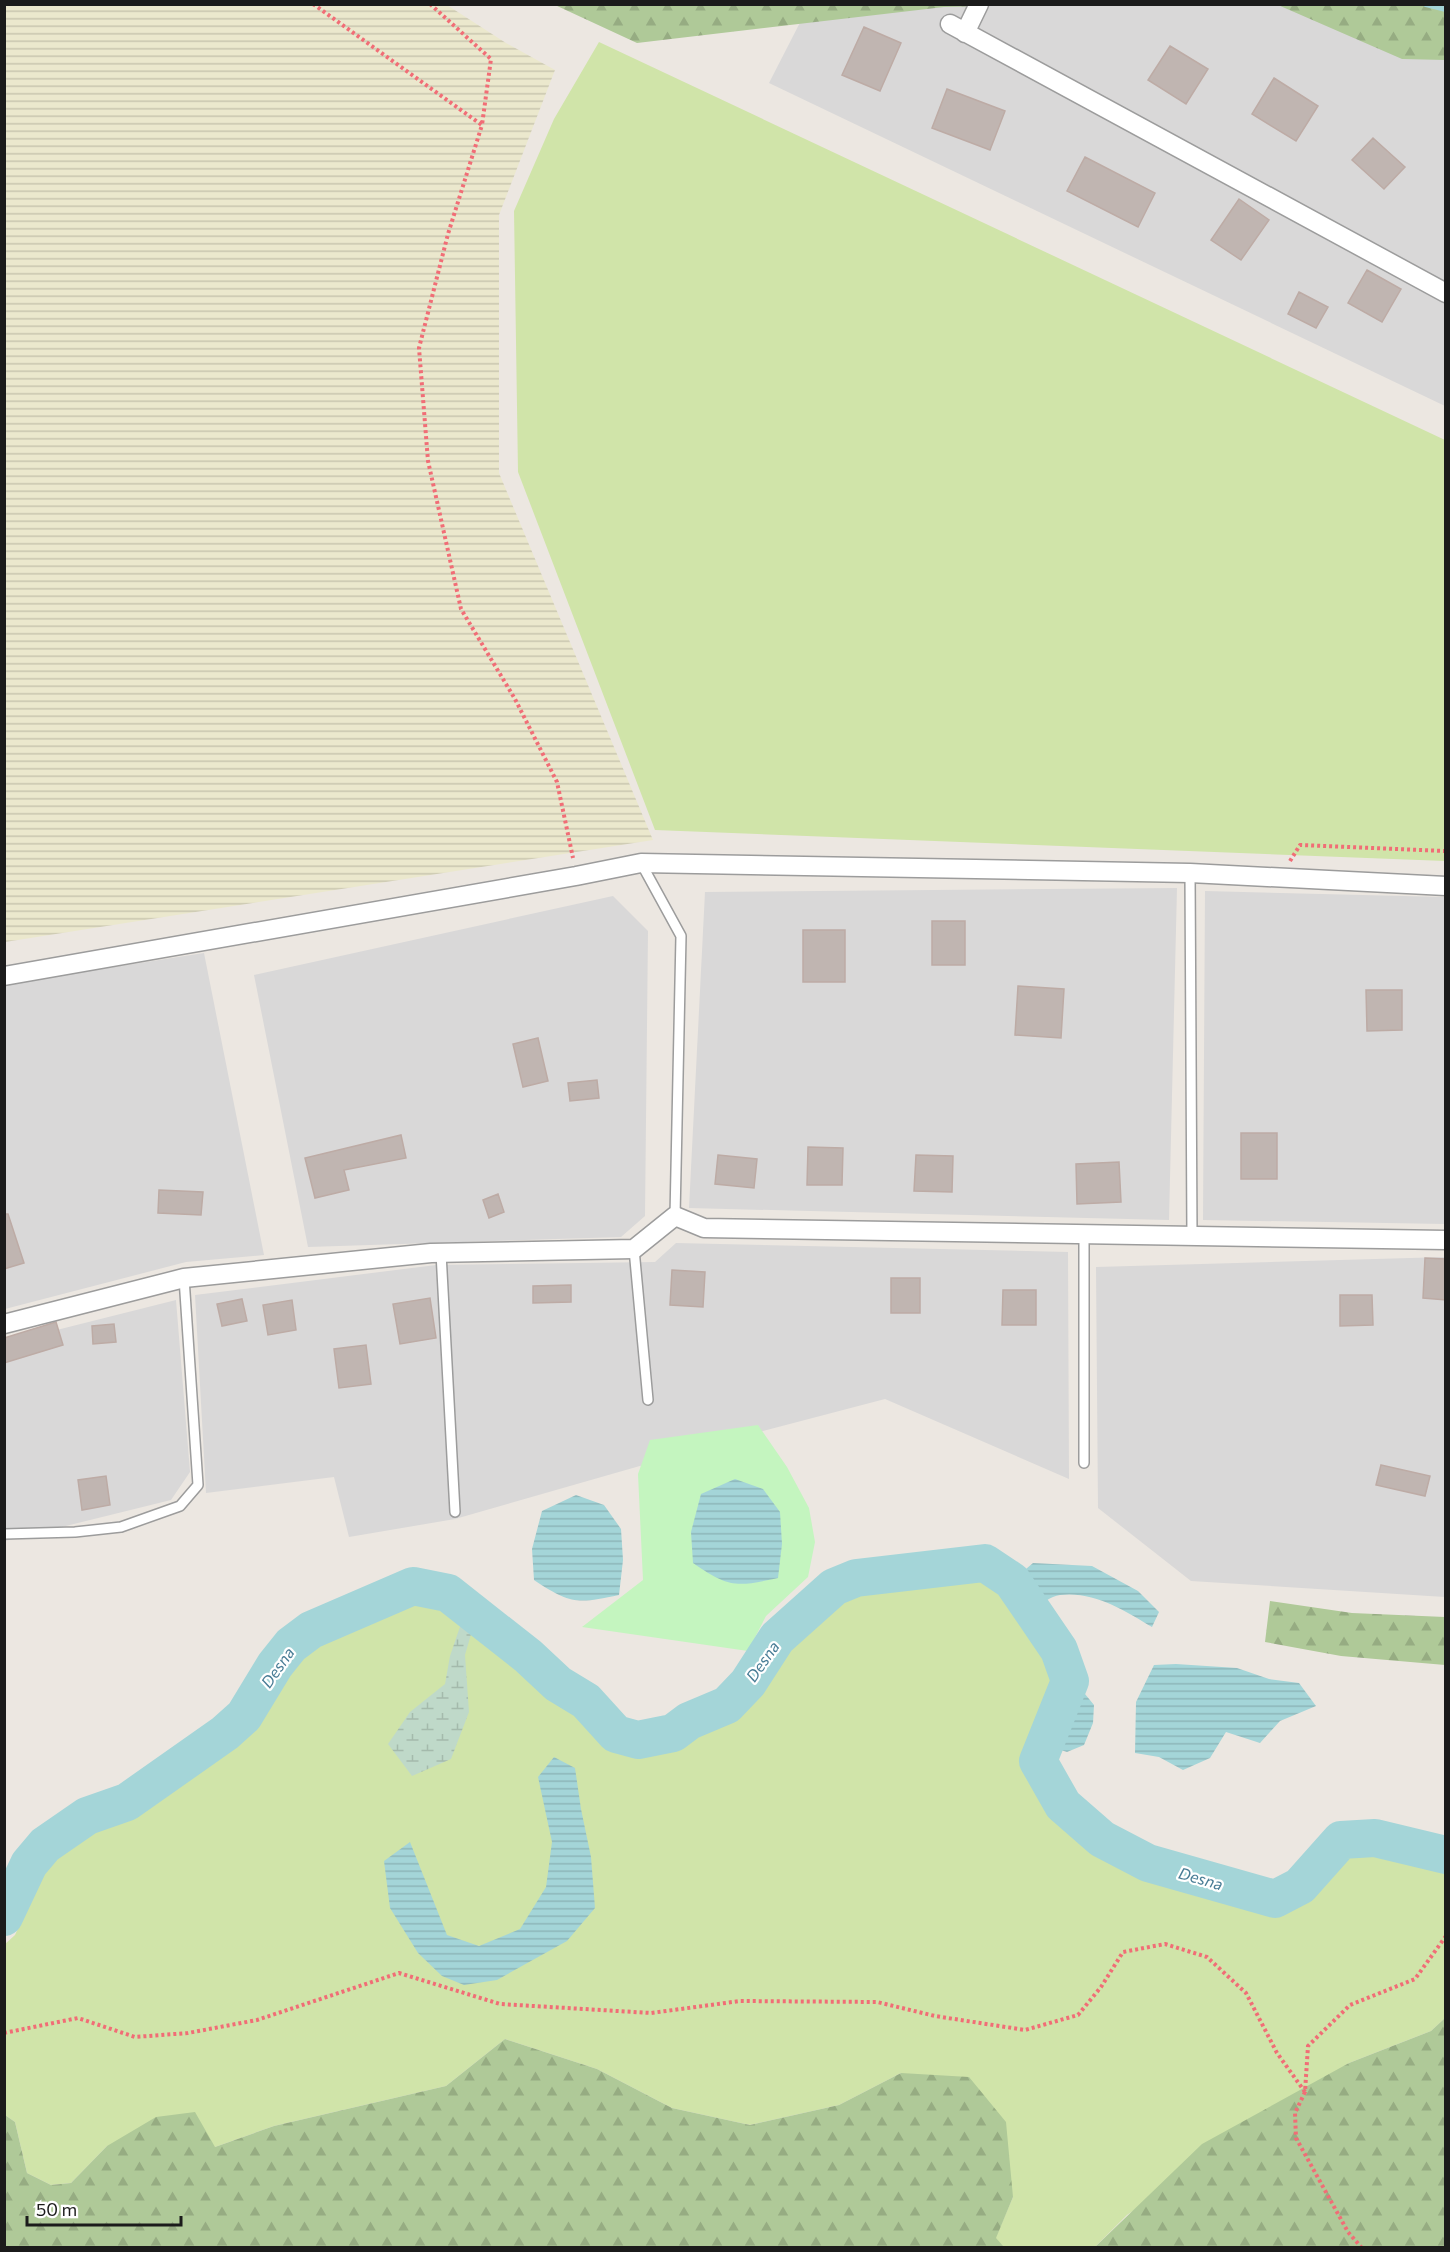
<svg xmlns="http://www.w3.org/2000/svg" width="1450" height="2252" viewBox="0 0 1450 2252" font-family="Commissioner,sans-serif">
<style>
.residential{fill:#d9d8d8}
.farmland{fill:url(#farmland-rules)}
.grass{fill:#d0e4a9}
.forest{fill:url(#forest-firs)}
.wetland{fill:url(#wetland-marsh)}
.park{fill:#c4f5bf}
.water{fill:url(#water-rules)}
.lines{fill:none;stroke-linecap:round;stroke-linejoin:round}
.stream{stroke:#a4d5d8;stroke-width:6}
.river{stroke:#a4d5d8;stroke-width:38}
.building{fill:#c0b5b1;stroke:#bdaba5;stroke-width:1.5}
.service-casing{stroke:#9c9c9c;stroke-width:12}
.minor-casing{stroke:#9c9c9c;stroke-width:21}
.path{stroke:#f16d76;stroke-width:4;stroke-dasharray:3 3;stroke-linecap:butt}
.service{stroke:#fff;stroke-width:9}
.minor{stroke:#fff;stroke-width:18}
.labels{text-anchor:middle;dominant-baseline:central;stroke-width:4.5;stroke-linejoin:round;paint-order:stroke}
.water-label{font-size:16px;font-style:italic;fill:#487c95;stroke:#fff}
</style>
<defs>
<pattern id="farmland-rules" width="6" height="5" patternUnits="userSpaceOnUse" patternTransform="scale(1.5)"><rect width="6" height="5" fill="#ebe8cd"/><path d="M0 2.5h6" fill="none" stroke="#c9c6af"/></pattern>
<pattern id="forest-firs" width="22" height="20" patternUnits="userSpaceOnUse" patternTransform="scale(1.5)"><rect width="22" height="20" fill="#afc998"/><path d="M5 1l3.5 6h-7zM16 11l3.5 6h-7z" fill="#96ac82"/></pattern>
<pattern id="wetland-marsh" width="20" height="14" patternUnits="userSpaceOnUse" patternTransform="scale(1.5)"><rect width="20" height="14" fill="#bfd9c9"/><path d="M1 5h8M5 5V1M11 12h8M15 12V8" fill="none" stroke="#a4baac"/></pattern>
<pattern id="water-rules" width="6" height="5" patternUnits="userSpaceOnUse" patternTransform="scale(1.5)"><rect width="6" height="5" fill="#a4d5d8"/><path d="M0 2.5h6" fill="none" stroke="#8db6b9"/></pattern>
</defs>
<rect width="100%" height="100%" fill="#ece7e1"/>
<path class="residential" d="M809 5H1445V406L769 83Z
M1177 888 1169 1220 689 1208 705 892Z
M1205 891 1445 897V1224L1203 1220Z
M613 896 648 931 645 1216 621 1237 308 1247 254 975Z
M204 953 264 1255 186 1262 5 1309V984Z
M676 1243 1068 1252 1069 1479 885 1399 748 1435 455 1519 349 1537 334 1477 206 1493 195 1295 436 1265 655 1262Z
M1445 1257V1597L1191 1581 1098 1508 1096 1267Z
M176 1300 190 1472 171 1500 5 1541V1343Z"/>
<path class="farmland" d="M5 4 447 5 506 43 555 70 499 215V473L653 840 5 942Z"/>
<path class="grass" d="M599 42 1445 440V861L655 830 518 472 514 211 554 119Z
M981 1580 999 1594 1044 1658 1052 1681 1020 1763 1050 1816 1092 1853 1141 1879 1277 1917 1311 1899 1348 1857 1374 1855 1445 1872V2018L1431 2031 1349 2063 1127 2215 1095 2247H1004L995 2239 1013 2197 901 2073 839 2105 750 2125 672 2108 597 2069 505 2039 446 2086 274 2126 215 2147 107 2146 71 2183 51 2185 27 2173 15 2122 5 2115 4 1945 15 1935 43 1874 57 1857 95 1831 135 1817 236 1746 257 1727 289 1675 303 1657 319 1645 415 1603 441 1609 517 1669 548 1698 575 1714 606 1749 638 1758 680 1749 697 1736 736 1719 762 1694 790 1649 843 1601 860 1594Z"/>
<path class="forest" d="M555 5H1027L944 7 637 43Z
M1278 5H1445V60L1402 59Z
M1270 1601 1352 1613 1445 1617V1665L1341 1656 1265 1642Z
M1445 2018V2247H1095L1202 2144 1349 2063 1431 2031Z
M505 2039 597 2069 672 2108 750 2125 839 2105 901 2073 969 2077 1006 2122 1013 2197 996 2238 1004 2247H5V2115L15 2122 27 2173 51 2185 71 2183 107 2146 156 2117 195 2112 215 2147 274 2126 446 2086Z"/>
<path class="wetland" d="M466 1609 476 1617 465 1655 469 1712 451 1759 412 1776 388 1744 410 1712 445 1684 450 1656Z"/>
<path class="park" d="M758 1425 787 1467 809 1508 815 1542 808 1577 766 1616 748 1651 582 1627 643 1580 638 1474 650 1440Z"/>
<path class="water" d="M735 1479 763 1489 780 1512 782 1544 778 1578C736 1587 729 1588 693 1563L691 1532 701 1494Z
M576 1495 604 1505 621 1529 623 1560 619 1595C577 1604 570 1604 534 1580L532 1549 542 1511Z
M1033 1563 1092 1566 1138 1591 1159 1612 1152 1627C1124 1610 1094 1591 1060 1595 1051 1596 1040 1605 1032 1610L1012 1581Z
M1176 1664 1237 1668 1269 1679 1299 1683 1316 1706 1280 1721 1260 1743 1226 1732 1210 1758 1183 1770 1159 1757 1135 1753 1136 1702 1154 1665Z
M1068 1685 1085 1694 1094 1705 1093 1723 1084 1745 1067 1752 1045 1745Z
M554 1757 575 1768 581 1809 591 1857 595 1908 567 1941 497 1980 464 1985 442 1976 418 1953 390 1908 384 1861 410 1842 447 1935 479 1946 520 1929 546 1887 552 1842 538 1777Z"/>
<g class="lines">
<path class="stream" d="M1426 4 1446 9"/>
<path class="river" d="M4 1917 29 1864 45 1845 87 1816 127 1802 225 1733 244 1716 275 1665 291 1645 311 1630 413 1586 448 1593 528 1656 558 1684 586 1701 616 1734 638 1740 673 1733 689 1721 727 1705 748 1683 777 1638 834 1587 856 1578 985 1563 1012 1581 1059 1650 1070 1681 1038 1761 1063 1805 1102 1839 1148 1863 1275 1899 1300 1886 1341 1840 1375 1838 1446 1855"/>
</g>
<path class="building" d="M864 27 901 43 880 91 842 75Z
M1170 46 1208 69 1186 104 1148 80Z
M1274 78 1318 106 1296 141 1252 114Z
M947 89 1005 111 990 150 932 128Z
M1373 138 1405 167 1384 189 1352 160Z
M1085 157 1155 193 1138 227 1067 191Z
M1239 199 1269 220 1241 260 1211 240Z
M1367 270 1401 289 1382 322 1348 303Z
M1299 292 1328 307 1316 328 1288 314Z
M932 921H965V965H932Z
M803 930H845V982H803Z
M1018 986 1064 989 1061 1038 1015 1035Z
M1366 990H1402V1030L1367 1031Z
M538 1038 548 1081 523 1087 513 1044Z
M597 1080 599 1098 570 1101 568 1083Z
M1241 1133H1277V1179H1241Z
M401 1135 406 1158 344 1170 349 1190 315 1198 305 1158Z
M808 1147 843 1148 842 1185H807Z
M718 1155 757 1159 754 1188 715 1184Z
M916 1155 953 1156 952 1192 914 1191Z
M1119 1162 1121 1202 1077 1204 1076 1164Z
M159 1190 203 1192 201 1215 158 1213Z
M498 1194 504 1212 489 1218 483 1200Z
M4 1214H8L24 1263 4 1269Z
M1425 1258 1446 1259V1300L1423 1298Z
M672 1270 705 1272 703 1307 670 1305Z
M891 1278H920V1313H891Z
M571 1285V1302L533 1303V1286Z
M1003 1290H1036V1325H1002Z
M1340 1295H1372L1373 1325 1340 1326Z
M430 1298 436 1338 400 1344 393 1304Z
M242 1299 247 1321 222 1326 217 1304Z
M292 1300 296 1330 268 1335 263 1305Z
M56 1322 63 1345 4 1363V1338Z
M114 1324 116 1342 93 1344 92 1326Z
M366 1345 371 1384 339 1388 334 1349Z
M1381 1465 1430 1476 1425 1496 1376 1485Z
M106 1476 110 1505 82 1510 78 1480Z"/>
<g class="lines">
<defs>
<path id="service" d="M641 863 681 936 675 1216
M1190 873 1192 1236
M1084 1234V1463
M634 1249 648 1400
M441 1253 455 1512
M4 1534 75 1532 121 1527 180 1506 198 1485 184 1278"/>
<path id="minor" d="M950 24 1446 293
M965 33 979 4
M4 976 576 876 641 863 1190 873 1446 886
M4 1324 184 1278 431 1253 634 1249 675 1216 704 1228 1446 1240"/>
</defs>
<use href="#service" class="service-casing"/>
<use href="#minor" class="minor-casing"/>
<path class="path" d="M313 4 482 125 448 234 419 348 428 461 461 609 515 699 557 782 573 858
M430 4 491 59 482 125
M1290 861 1300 845 1446 851
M4 2033 78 2018 135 2037 188 2033 257 2020 399 1973 500 2004 651 2013 740 2001 877 2002 935 2016 1025 2030 1078 2015 1101 1987 1123 1952 1165 1944 1207 1957 1246 1993 1277 2053 1305 2092
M1362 2248 1348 2232 1296 2138 1295 2113 1305 2092 1308 2046 1350 2005 1415 1979 1446 1936"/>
<use href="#service" class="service"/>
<use href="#minor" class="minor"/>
</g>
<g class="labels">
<g class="water-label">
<text transform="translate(762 1661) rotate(-55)">Desna</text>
<text transform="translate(277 1667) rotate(-55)">Desna</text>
<text transform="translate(1201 1878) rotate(16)">Desna</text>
</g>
</g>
<rect width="1450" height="2252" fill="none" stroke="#1b1b1b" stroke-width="12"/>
<path d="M27 2216v9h154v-9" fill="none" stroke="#1b1b1b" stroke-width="3"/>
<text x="36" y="2216" font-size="18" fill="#1b1b1b" stroke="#ffffff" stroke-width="4.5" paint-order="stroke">50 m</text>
</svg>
